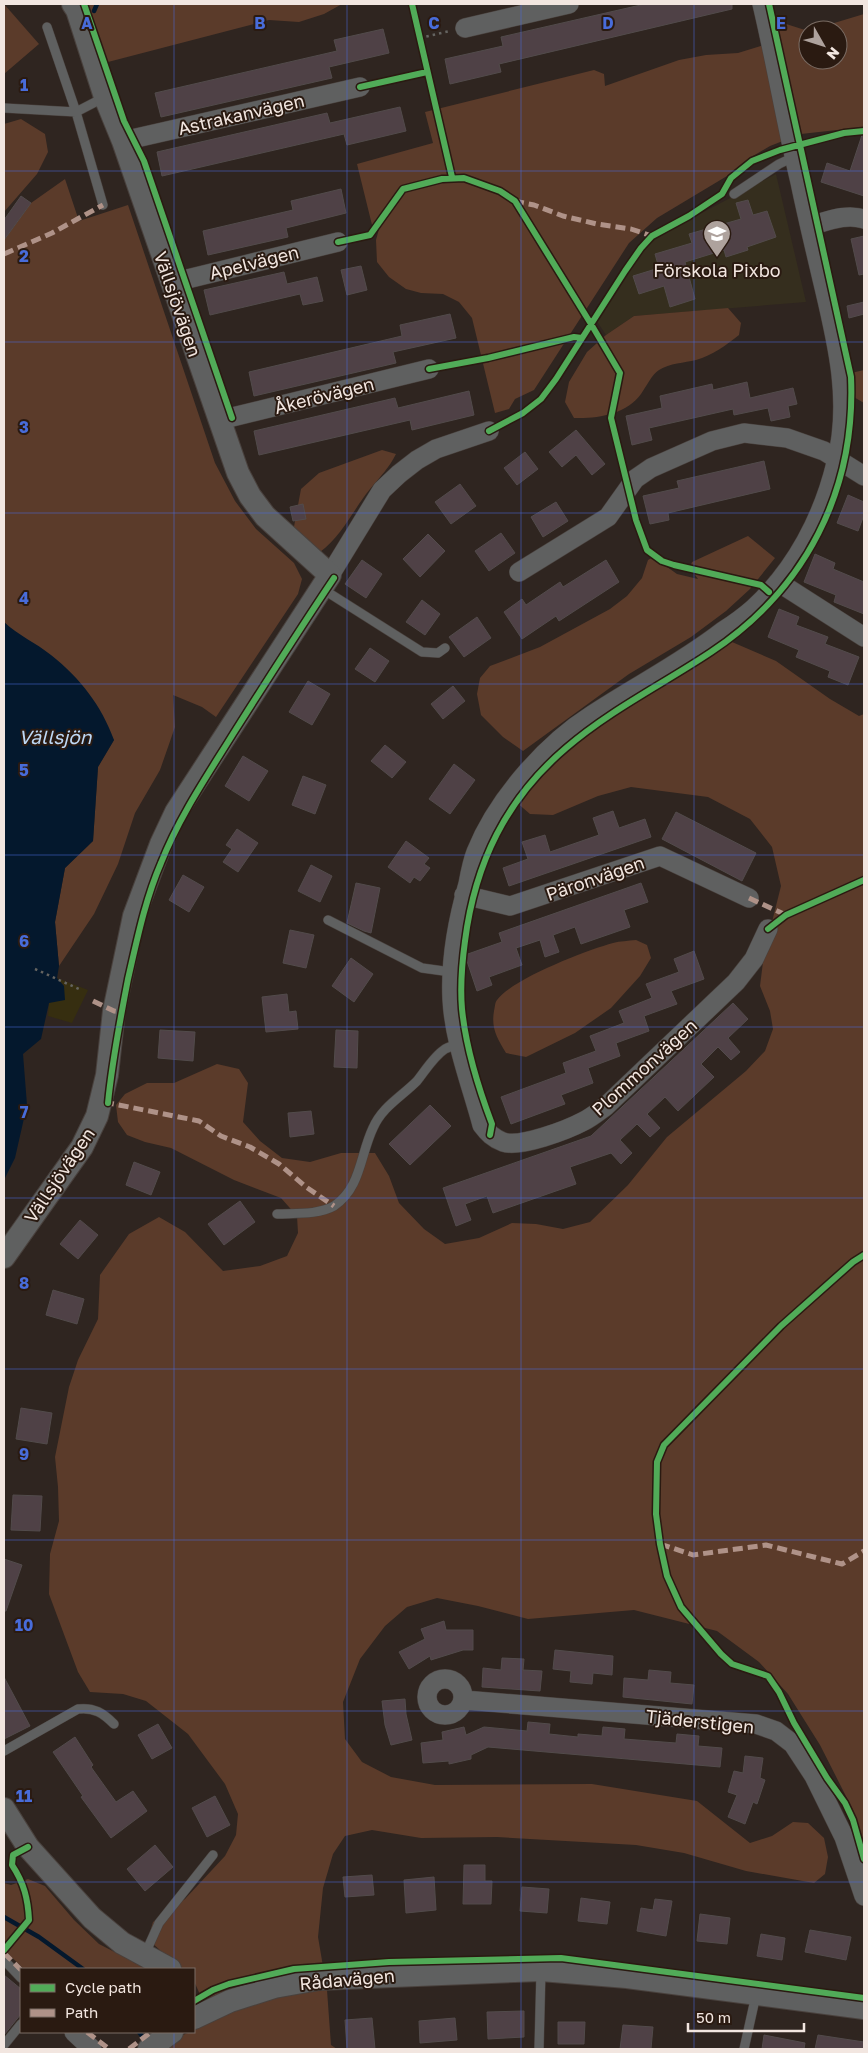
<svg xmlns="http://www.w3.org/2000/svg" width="868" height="2053" viewBox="0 0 868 2053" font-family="'Golos Text',sans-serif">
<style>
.education{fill:#352e1e}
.green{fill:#5b3b2a}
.sand{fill:#362e10}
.water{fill:#04182d}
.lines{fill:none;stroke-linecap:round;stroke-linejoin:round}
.stream{stroke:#04182d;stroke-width:4.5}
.building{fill:#4f4146;stroke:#524b4b}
.service-casing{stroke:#49413d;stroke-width:10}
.minor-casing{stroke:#49413d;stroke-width:20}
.tertiary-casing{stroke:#49413d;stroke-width:24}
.path{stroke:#656461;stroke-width:2.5;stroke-dasharray:2.5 4;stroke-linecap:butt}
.service{stroke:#5f6060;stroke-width:9}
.minor{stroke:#5f6060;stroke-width:19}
.tertiary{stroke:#5f6060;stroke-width:22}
.quiet{stroke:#af9288;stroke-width:5;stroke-dasharray:10 5;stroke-linecap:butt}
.cycleway-casing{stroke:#2a1a11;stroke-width:9}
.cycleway{stroke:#51ab58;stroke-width:6}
.grid{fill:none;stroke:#486cda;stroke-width:1;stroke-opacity:0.55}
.labels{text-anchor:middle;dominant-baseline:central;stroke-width:4;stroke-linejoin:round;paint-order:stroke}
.street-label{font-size:18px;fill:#f2e6e0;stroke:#2a1a11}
.poi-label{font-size:18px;fill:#f2e6e0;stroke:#2a1a11}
.water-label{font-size:19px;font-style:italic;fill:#bdd8f5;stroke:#2a1a11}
.grid-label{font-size:16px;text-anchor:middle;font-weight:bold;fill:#486cda;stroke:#2a1a11;stroke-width:4;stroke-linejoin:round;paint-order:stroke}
</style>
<rect width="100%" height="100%" fill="#2f2520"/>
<path class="education" d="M776 174 806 302 634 316 606 335 596 320 626 273 650 243 675 227Z"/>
<path class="green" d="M4 4 39 44 4 74Z
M86 4H342L324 14 299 22 269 20 108 62Z
M864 14V127L801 134 770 146 748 159 732 173 657 218 629 243 534 390 515 399 509 409 495 413 472 318 459 302 443 294 421 293 406 289 389 277 377 262 376 240 379 229H373L357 164 433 143 425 112 594 70 604 74 605 86 679 60 706 55 738 53 774 42 780 22 808 31V60H838V30H811Z
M21 119 45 134 48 152 37 174 4 212V124Z
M65 179 79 221 128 205 215 463 235 501 256 529 294 563 302 579 298 594 216 717 202 707 173 695 175 727 160 770 135 813 118 864 94 914 59 966 55 922 65 868 93 841 98 767 114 740 4 622V240L31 203Z
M728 308 741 323 739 335C725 346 713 355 696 360 684 363 670 363 659 370 652 374 646 387 641 394 627 414 597 419 574 418L565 402 569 382 587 352 606 335 634 316Z
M864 370V403L852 396 851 373Z
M382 450 396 454C389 468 380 477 370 489 353 510 342 536 320 552L293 532 301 489 319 473Z
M748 536 775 558 750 589 726 611 691 637 629 674 523 751 503 737 481 715 477 694 480 678 490 666 540 647 610 609 627 596 642 578 648 560 653 557 677 574 698 579 690 568 692 562Z
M732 642 776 661 830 699 859 716 864 714V1842L853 1810 820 1745 788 1694 759 1662 717 1631 634 1610 528 1619 478 1606 437 1598 407 1607 385 1626 360 1659 343 1702 345 1739 362 1762 391 1777 435 1785 592 1784 697 1801 750 1843 772 1836 793 1822 808 1823 824 1838 828 1857 825 1874 814 1883 746 1871 684 1853 636 1845 497 1837 421 1838 372 1830 345 1836 333 1854 323 1888 318 1937 327 1990 331 2045 337 2049H164C172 2042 183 2032 194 2032V2029L208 2021 209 2015 194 1981V1969H180L148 1939 153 1922 185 1899 225 1856 236 1835 238 1814 225 1784 188 1734 146 1701 123 1694 90 1692 78 1672 49 1594 50 1554 59 1521 58 1487 55 1457 69 1387 78 1360 98 1319 100 1275 129 1234 159 1217 185 1232 223 1271 260 1266 287 1256 298 1233 297 1216 281 1198 234 1180 171 1148 145 1142 127 1135 118 1122 116 1105 125 1094 147 1083H174L217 1064 239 1069 248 1083 243 1122 260 1141 282 1158 310 1162 341 1153H375L389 1176 399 1203 424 1229 445 1244 479 1238 512 1223 536 1224 563 1229 590 1222 628 1185 667 1137 746 1071 765 1051 773 1029 770 1011 760 986 764 954 781 886 772 847 750 819 708 797 631 787 598 796 553 815 530 814 516 802 547 763 614 714Z
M636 940 647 945 651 958 640 976 611 1008 575 1033 526 1057 506 1053C497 1038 491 1028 494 1011 495 1007 495 1002 497 1000 512 979 587 950 613 943 620 941 628 941 636 940Z
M28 1879 45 1886 74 1920 99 1944 138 1964 144 1969H24L4 1950V1883L11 1885Z"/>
<path class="sand" d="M57 978 88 990 72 1023 48 1016 49 1003 64 986Z"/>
<path class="water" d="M4 622C18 635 36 643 51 655 81 679 101 705 114 740L98 767 93 841 65 868 55 922 59 966 57 978 64 986 65 1000 49 1003 41 1039 23 1054 27 1105 15 1158 4 1180Z"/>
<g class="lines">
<path class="stream" d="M94 11 97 4
M4 1917 39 1937 83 1969
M139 2032 142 2036"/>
</g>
<path class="building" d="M645 4H732V9L499 64 501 72 450 84 445 59 503 46 501 37Z
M383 29 389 53 329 67 332 78 161 117 155 93 337 51 334 40Z
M400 107 406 131 347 145 344 134 162 176 157 152 327 113 330 123Z
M862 135 864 136V196L821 182 827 163 850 171Z
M341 189 346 213 286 228 288 237 208 255 203 231 293 210 291 201Z
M21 196 31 203 4 240V220Z
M748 200 753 215 767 211 776 237 747 247 748 250 726 257 724 250 685 262 695 299 670 307 664 286 639 294 633 276 659 268 655 254 692 243 689 234 741 219 736 203Z
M864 236V274L859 275 851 239Z
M361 266 367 290 347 295 341 270Z
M284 272 287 284 317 277 323 301 303 305 300 294 210 315 204 290Z
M864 302V314L849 318 847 306Z
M450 314 456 338 393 352 396 363 254 396 249 372 402 336 400 325Z
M747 382 750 398 793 388 797 404 788 406 790 417 771 421 768 408 734 415 733 409 649 428 652 440 632 445 626 416 662 408 660 396 712 384 713 390Z
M469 391 474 415 412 430 410 420 259 455 254 431 395 398 398 408Z
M576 430 605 464 592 475 576 455 562 467 549 452Z
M525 452 538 469 517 485 504 468Z
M764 461 770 489 668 513 669 520 650 524 643 496 679 488 677 481Z
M460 484 476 506 451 524 435 502Z
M848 495 864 502V515L858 531 837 523Z
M556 502 568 521 543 537 531 517Z
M303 504 306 519 293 521 290 507Z
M501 533 515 553 489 571 475 551Z
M428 534 445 551 420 577 403 559Z
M815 554 835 563 833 569 864 582V614L834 602 836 595 804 582Z
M362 560 382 574 366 598 345 584Z
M606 560 619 582 559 621 556 616 522 639 504 612 522 599 526 605 560 582 563 587Z
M422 600 440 614 425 635 406 622Z
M779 609 799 617 796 625 828 637 825 644 859 657 848 685 828 677 830 671 796 657 799 650 768 637Z
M477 617 491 638 464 657 449 637Z
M370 648 389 661 375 682 355 669Z
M308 681 330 694 312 725 289 712Z
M453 686 465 701 443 719 431 704Z
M385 745 406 762 392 778 371 761Z
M243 756 268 771 249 801 225 786Z
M454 764 475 780 450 814 429 799Z
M303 776 326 785 315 814 292 805Z
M613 811 619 828 645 819 651 837 509 886 503 868 528 859 522 842 545 835 550 852 599 835 593 818Z
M676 812 756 853 742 881 662 839Z
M237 829 258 843 238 872 223 862 232 849 226 845Z
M406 841 429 858 424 864 430 868 420 881 414 877 410 883 388 867Z
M311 865 332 876 320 902 298 891Z
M183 875 204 887 189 912 169 900Z
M356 883 380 888 371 933 364 931 347 923Z
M641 883 648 902 624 910 630 927 581 944 575 927 553 935 559 952 545 957 540 940 516 948 522 965 489 977 492 985 477 991 465 955 502 942 499 933Z
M290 930 314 935 306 968 283 963Z
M694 951 704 979 671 991 677 1004 644 1016 649 1031 616 1043 620 1056 588 1068 593 1083 561 1095 565 1104 511 1124 501 1097 566 1073 563 1063 596 1051 590 1036 624 1023 619 1011 652 998 646 984 679 972 674 959Z
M351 958 373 974 354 1002 332 986Z
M287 994 289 1012 296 1011 298 1029 266 1032 262 997Z
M733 1003 748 1019 728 1038 740 1052 731 1060 718 1047 701 1064 714 1077 678 1111 665 1097 647 1114 660 1128 650 1137 637 1124 620 1140 632 1153 621 1164 611 1153 570 1167 576 1184 493 1213 487 1196 465 1204 471 1220 456 1226 443 1188 591 1136Z
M160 1030 195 1032 193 1061 158 1058Z
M336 1030 358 1031 357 1068 334 1067Z
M430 1105 451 1126 410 1165 389 1144Z
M311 1111 314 1134 290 1137 288 1113Z
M134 1162 160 1172 151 1195 126 1185Z
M240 1201 255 1222 224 1245 208 1224Z
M80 1220 98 1235 78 1259 60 1244Z
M53 1290 84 1299 77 1324 46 1315Z
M21 1408 52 1413 47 1444 16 1439Z
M13 1495 42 1496 40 1531 11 1530Z
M4 1559 22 1565 6 1611H4Z
M444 1621 446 1630H473V1650H463L431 1660 430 1656 409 1669 399 1652 425 1639 421 1629Z
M555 1650 613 1656 612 1675 593 1673 592 1684 570 1682 571 1671 553 1669Z
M502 1658 524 1659 523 1670 542 1671 540 1691 482 1687 483 1668 501 1670Z
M649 1670 671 1672 670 1683 694 1685 692 1704 623 1697 624 1678 648 1680Z
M4 1677 30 1726 4 1739Z
M405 1699 406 1714 412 1740 391 1745 385 1725 382 1701Z
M528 1722 550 1724 549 1734 578 1737V1734L602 1736 603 1727 625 1729 624 1739 676 1743 677 1734 699 1736 698 1746 722 1748 720 1767 488 1747 471 1755V1759L449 1764V1761L423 1763 421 1743 443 1740 442 1732 464 1727 466 1735 484 1727 527 1731Z
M158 1724 172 1748 152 1759 138 1735Z
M75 1737 93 1765 91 1767 116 1802 133 1791 147 1811 111 1838 81 1797 83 1796 53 1752Z
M745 1756 763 1758 760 1778 765 1780 757 1804 753 1802 745 1824 728 1817 737 1795 728 1792 734 1771 743 1773Z
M215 1796 230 1825 207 1837 192 1808Z
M155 1845 173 1867 145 1891 127 1869Z
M464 1865H485V1881H492L491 1904H463Z
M372 1875 374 1895 345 1897 343 1877Z
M434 1877 436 1910 406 1913 404 1880Z
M522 1887 549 1889 547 1913 520 1911Z
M581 1898 610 1902 607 1924 578 1921Z
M655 1899 672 1901 666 1936 637 1931 641 1908 653 1910Z
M700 1914 730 1918 727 1944 697 1941Z
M810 1930 851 1937 846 1960 805 1952Z
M761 1934 785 1938 782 1960 757 1956Z
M4 1975 21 1989V2014L4 2035Z
M524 2011V2037L488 2039 487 2012Z
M372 2018 375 2049H347L345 2020Z
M455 2018 457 2040 420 2043 419 2021Z
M558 2022H585L584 2044H558Z
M623 2025 653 2027 651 2049H620Z
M764 2035 805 2043 804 2049H762Z
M818 2035 864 2042V2049H815Z"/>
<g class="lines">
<defs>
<path id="service" d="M47 27 76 112 103 205
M4 108 76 112 105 97
M734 194 779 164 794 157
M321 588 422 652 438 653 445 648
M328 920 422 968 451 972
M277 1214C295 1213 318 1215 334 1206 361 1188 360 1155 373 1128 382 1107 401 1097 417 1081 425 1071 434 1056 445 1049 449 1047 455 1045 459 1043
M4 1751 78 1709C94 1707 103 1713 114 1724
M145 1954 159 1923 213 1855
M4 1960 21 1978
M4 2045 21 2024
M539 2049 541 1970
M744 2049 756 1995"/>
<path id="minor" d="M762 4C776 63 786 123 800 182 807 216 815 249 823 283 837 342 852 402 836 463 823 517 796 569 754 608 745 616 734 624 723 631 682 663 636 686 592 715 545 745 497 800 476 852 472 862 470 873 468 884 457 922 450 959 452 999 454 1041 471 1084 482 1125 488 1133 493 1138 503 1142 520 1148 567 1130 584 1121 592 1117 599 1111 606 1106L736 982 754 959 768 929
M465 28 569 4
M123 141 360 87
M810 226C828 221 846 213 864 219
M171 283 338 242
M220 420 429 369
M519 572 608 517 635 479 651 468 712 441 744 433 787 438 824 451 864 476
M330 575 382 490 399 474 417 460 436 449 489 431
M778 582 864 637
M464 895 510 906 660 856 749 898
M427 1697a18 18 0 1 1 36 0a18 18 0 1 1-36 0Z
M464 1700 756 1724 776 1731 793 1744 814 1776 844 1837 864 1896
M74 2032 92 2049"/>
<path id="tertiary" d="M4 1257 82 1147 97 1116 107 1075 114 1011 134 916 161 844 176 812 330 575 265 516 250 496 238 473 123 141 105 97 77 10 73 4
M4 1809 28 1847 92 1918 122 1943 170 1969
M194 2018 230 2001 274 1987 319 1979 541 1970 627 1977 864 2008
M149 2049 172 2032"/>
</defs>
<use href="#service" class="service-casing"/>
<use href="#minor" class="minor-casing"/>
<use href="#tertiary" class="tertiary-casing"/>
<path class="path" d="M420 38 450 31
M375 84 427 72
M35 969 81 990"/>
<use href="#service" class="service"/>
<use href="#minor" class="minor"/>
<use href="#tertiary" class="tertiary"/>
<path class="quiet" d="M514 201 534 205 563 216 597 224 631 229 652 236
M4 254 52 233 103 205
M749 898 786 915
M93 1001 114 1011 122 1012
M104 1102 199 1121 221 1136 250 1147 279 1164 306 1187 334 1206
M660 1544 693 1555 766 1545 842 1564 864 1551
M4 1953 21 1970
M87 2032 109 2049
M129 2049 151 2032"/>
<defs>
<path id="cycleway" d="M84 4 124 121 144 161 232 418
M412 4 452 177
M360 87 427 72
M338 242 370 235 403 189 442 179 464 178 500 191 515 201 591 324 620 373 611 418 636 520 647 550 662 561 674 565 761 585 769 592
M429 369 488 358 574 337 582 338
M489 431 523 413 541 399 556 379 625 271 641 248 652 236 689 216 722 194 731 178 752 161 780 150 844 133 864 131
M768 929 786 915 864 880
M108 1103C112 1062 120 1020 128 979 137 940 145 900 161 863 179 817 207 776 233 734 266 682 299 630 334 578
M490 1135 492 1124C478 1087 466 1049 462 1009 460 986 462 963 465 941 475 863 506 799 566 748 610 710 663 684 711 652 806 589 856 490 851 377L769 4
M864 1255 853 1262 781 1326 664 1445 657 1462 656 1514 660 1544 667 1576 681 1607 721 1654 732 1664 768 1676 779 1692 794 1723 827 1778 845 1803 853 1820 864 1859
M4 1950 29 1920C28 1899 24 1883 12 1865L13 1855 28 1847
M194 2001 213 1990 229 1984 294 1969 389 1962 561 1958 864 1998"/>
</defs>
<use href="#cycleway" class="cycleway-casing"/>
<use href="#cycleway" class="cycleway"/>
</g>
<path class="grid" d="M174 4V1969M347 4V2049M521 4V2049M694 4V2049M4 171H864M4 342H864M4 513H864M4 684H864M4 855H864M4 1027H864M4 1198H864M4 1369H864M4 1540H864M4 1711H864M4 1882H864M174 2032V2049"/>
<defs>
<symbol id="school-pin" viewBox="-11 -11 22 30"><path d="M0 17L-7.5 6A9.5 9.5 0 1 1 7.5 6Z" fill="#aea29d" stroke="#2a1a11"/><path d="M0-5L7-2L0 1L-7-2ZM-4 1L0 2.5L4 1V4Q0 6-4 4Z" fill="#fff"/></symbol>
</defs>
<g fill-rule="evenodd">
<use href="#school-pin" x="701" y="218" width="32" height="43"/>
</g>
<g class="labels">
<g class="street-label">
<text transform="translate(241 114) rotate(-13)">Astrakanvägen</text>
<text transform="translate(254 262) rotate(-14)">Apelvägen</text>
<text transform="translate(178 304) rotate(71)">Vällsjövägen</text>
<text transform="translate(324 395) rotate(-14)">Åkerövägen</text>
<text transform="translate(595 878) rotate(-19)">Päronvägen</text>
<text transform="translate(644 1067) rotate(-42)">Plommonvägen</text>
<text transform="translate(59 1175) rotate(-56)">Vällsjövägen</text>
<text transform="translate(700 1721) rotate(6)">Tjäderstigen</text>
<text transform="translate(347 1979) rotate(-5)">Rådavägen</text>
</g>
<g class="poi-label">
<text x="717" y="270">Förskola Pixbo</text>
</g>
<g class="water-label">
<text x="55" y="736">Vällsjön</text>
</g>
</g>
<g class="grid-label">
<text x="87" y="29">A</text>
<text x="260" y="29">B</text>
<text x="434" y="29">C</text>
<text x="608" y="29">D</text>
<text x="781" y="29">E</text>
<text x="24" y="91">1</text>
<text x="24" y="262">2</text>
<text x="24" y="433">3</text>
<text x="24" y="604">4</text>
<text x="24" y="776">5</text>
<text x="24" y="947">6</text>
<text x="24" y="1118">7</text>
<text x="24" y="1289">8</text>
<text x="24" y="1460">9</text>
<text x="24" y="1631">10</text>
<text x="24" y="1802">11</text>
</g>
<rect width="868" height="2053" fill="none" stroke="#f2e6e0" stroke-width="10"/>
<rect x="20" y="1968" width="175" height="65" fill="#2a1a11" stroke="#7a6c64"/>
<rect x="30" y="1984" width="25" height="8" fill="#51ab58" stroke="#7a6c64"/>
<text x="65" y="1993" font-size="15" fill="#f2e6e0">Cycle path</text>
<rect x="30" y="2009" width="25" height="8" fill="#af9288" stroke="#7a6c64"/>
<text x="65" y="2018" font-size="15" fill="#f2e6e0">Path</text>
<g transform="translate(823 45) rotate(129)"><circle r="24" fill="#2a1a11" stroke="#7a6c64"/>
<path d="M0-4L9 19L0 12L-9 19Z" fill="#aea29d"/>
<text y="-8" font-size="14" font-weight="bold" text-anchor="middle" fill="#f2e6e0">N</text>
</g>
<path d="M688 2023v8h116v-8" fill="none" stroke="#f2e6e0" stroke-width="2.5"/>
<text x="696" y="2023" font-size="15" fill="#f2e6e0" stroke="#2a1a11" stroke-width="4" paint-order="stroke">50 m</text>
</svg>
